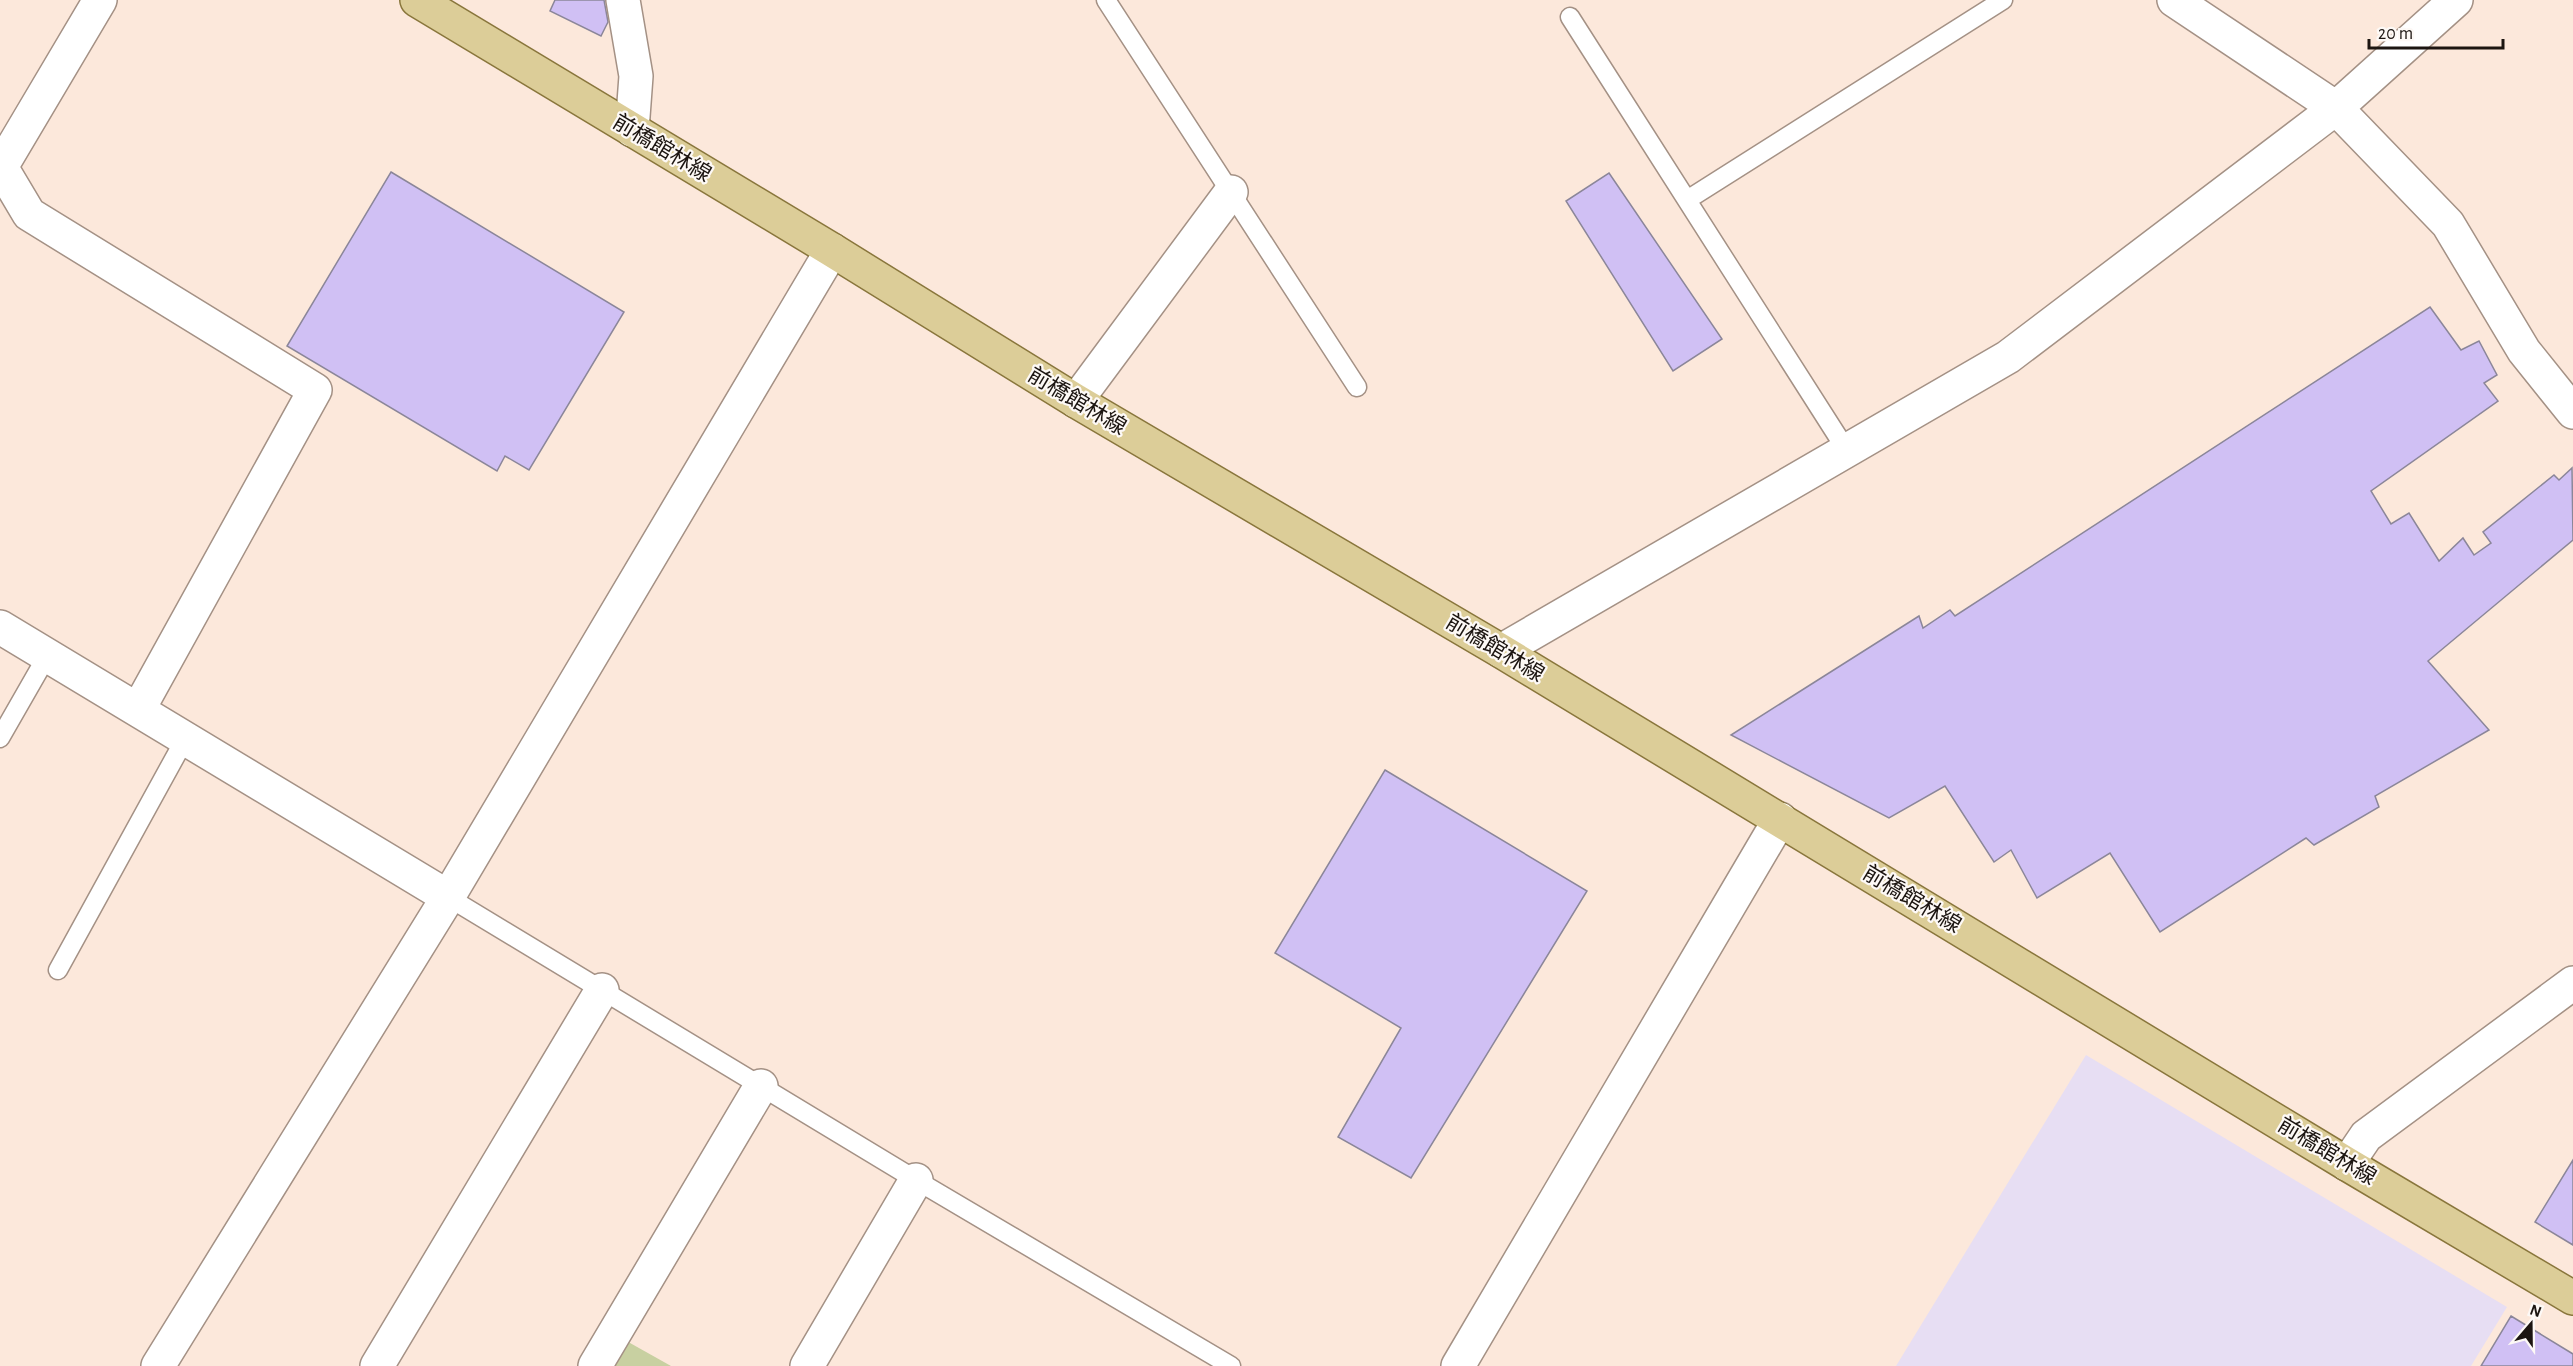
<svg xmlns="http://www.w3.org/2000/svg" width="2573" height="1366" viewBox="0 0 2573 1366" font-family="'Alegreya Sans','Noto Sans JP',sans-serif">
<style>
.commercial{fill:#e7def3}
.green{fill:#c8d0a1}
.building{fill:#d0c0f4;stroke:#8b8699;stroke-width:1.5}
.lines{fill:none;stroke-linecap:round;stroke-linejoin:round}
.lane-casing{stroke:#a49185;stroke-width:21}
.street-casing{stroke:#a49185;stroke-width:36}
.primary-casing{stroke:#89763c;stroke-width:36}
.lane{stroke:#fff;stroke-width:18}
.street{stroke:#fff;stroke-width:33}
.primary{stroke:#dccd98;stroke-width:33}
.labels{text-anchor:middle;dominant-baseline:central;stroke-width:4.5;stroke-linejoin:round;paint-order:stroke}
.street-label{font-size:22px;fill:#1c1511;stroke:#fdf9f6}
</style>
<rect width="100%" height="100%" fill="#fce8db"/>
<path class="commercial" d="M2086 1055 2507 1307 2471 1366H1896Z"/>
<path class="green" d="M614 1334 671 1366H595Z"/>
<path class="building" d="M555 0H604L608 22 601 36 550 11Z
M391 172 624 312 529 470 505 456 497 471 287 346Z
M1609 173 1722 339 1673 371 1566 201Z
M2430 307 2461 350 2479 341 2497 375 2484 383 2498 401 2371 491 2391 524 2409 513 2439 561 2463 538 2474 555 2491 543 2483 532 2554 475 2559 480 2572 468 2573 540 2428 661 2489 730 2375 796 2379 807 2314 845 2306 838 2160 932 2110 853 2037 898 2011 850 1994 862 1945 786 1889 818 1731 735 1919 616 1923 628 1950 610 1955 616Z
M1385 770 1587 891 1411 1178 1338 1137 1401 1028 1275 953Z
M2573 1160V1245L2535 1222Z
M2511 1316 2573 1354V1366H2481Z"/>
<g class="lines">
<defs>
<path id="lane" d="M1106 0 1357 387
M1570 17 1847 451
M1687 200 2003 0
M0 738 47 656
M448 897 916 1180 1231 1366
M58 970 185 739"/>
<path id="street" d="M100 0 1 167 29 214 315 390 138 710
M623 0 636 76 632 130
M2174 0 2336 108 2448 224 2524 351 2573 412
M1076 401 1231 192
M0 627 448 897
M1501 651 2008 357 2336 108 2456 0
M2347 1164 2366 1136 2573 983
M158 1366 448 897 832 250
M377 1366 602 990
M595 1366 761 1086
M807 1366 916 1180
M1458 1366 1780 819"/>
<path id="primary" d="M417 0 832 250 1076 401 1501 651 2347 1164 2573 1298"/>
</defs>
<use href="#lane" class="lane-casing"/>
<use href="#street" class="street-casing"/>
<use href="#primary" class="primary-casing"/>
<use href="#lane" class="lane"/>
<use href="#street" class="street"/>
<use href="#primary" class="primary"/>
</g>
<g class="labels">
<g class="street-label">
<text transform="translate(662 148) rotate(31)">前橋館林線</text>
<text transform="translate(1077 401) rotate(31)">前橋館林線</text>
<text transform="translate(1495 648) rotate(31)">前橋館林線</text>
<text transform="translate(1912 899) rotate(31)">前橋館林線</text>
<text transform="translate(2327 1151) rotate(31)">前橋館林線</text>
</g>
</g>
<g transform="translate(2531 1324) rotate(20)" stroke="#fdf9f6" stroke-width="4.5" paint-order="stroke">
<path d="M0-4.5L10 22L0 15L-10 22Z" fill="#1c1511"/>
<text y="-9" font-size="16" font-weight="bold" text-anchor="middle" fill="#1c1511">N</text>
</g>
<path d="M2369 39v9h134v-9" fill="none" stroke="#1c1511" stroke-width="3"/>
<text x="2378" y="39" font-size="18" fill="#1c1511" stroke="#fdf9f6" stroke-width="4.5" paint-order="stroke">20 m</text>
</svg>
